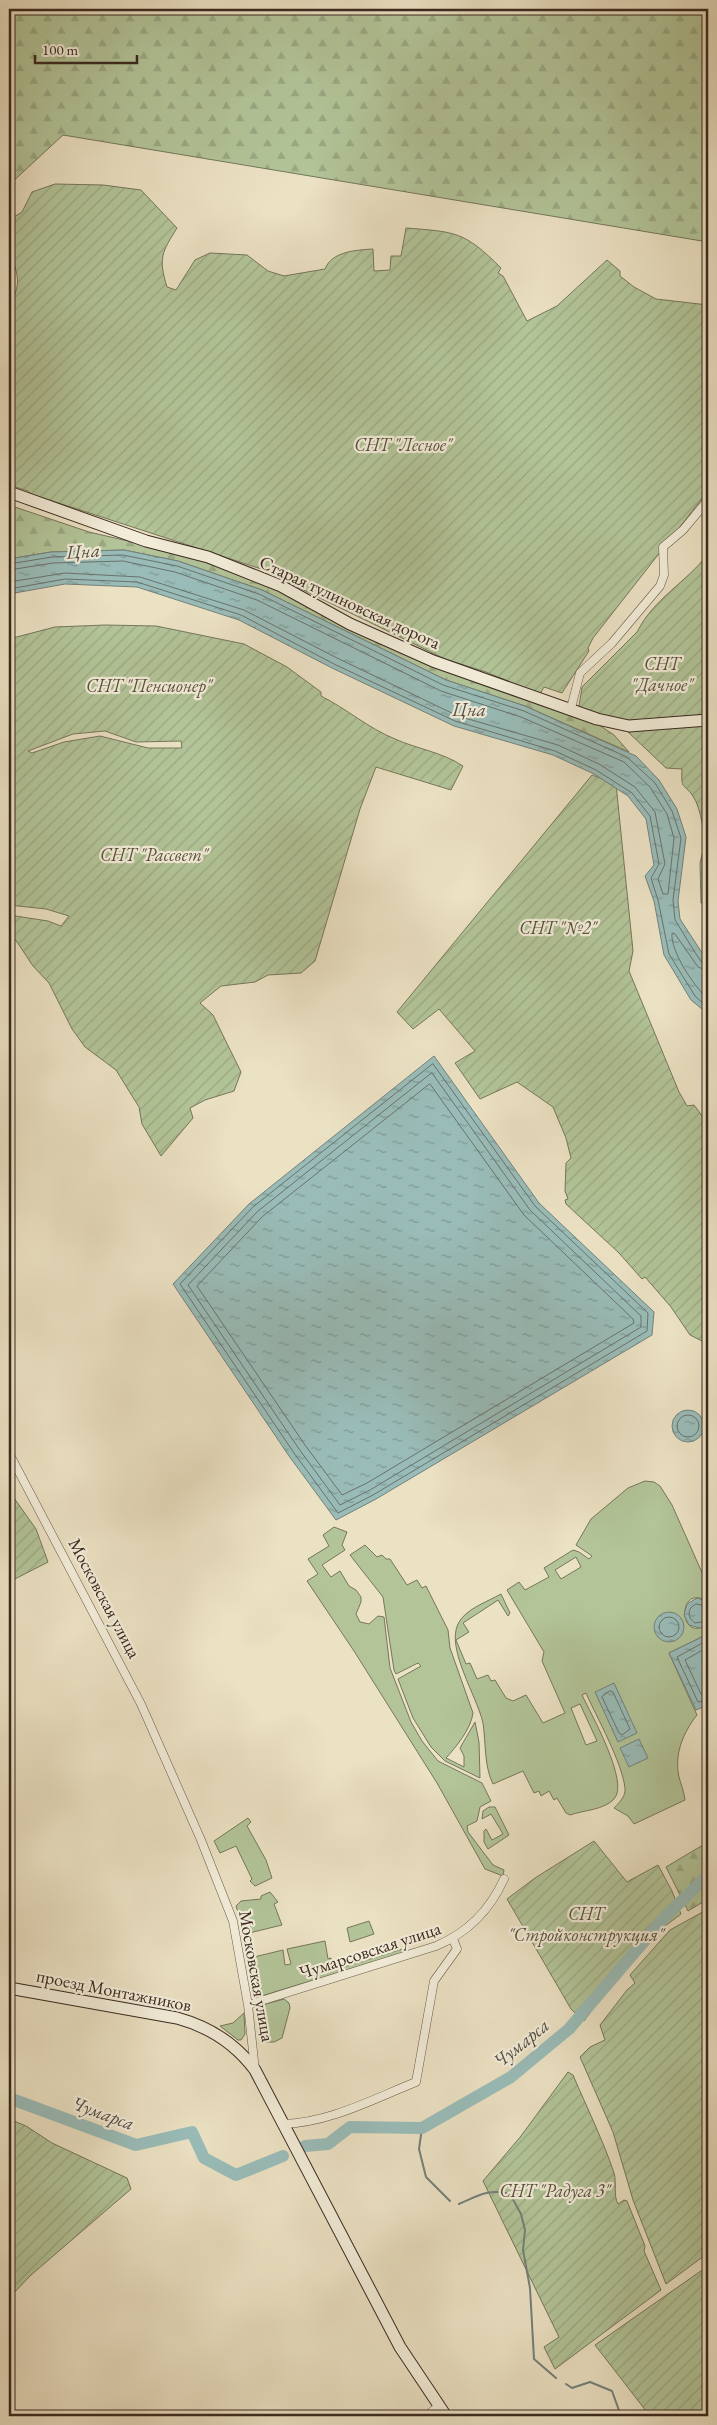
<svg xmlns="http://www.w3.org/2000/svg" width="717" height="2425" viewBox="0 0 717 2425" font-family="'EB Garamond',serif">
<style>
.grass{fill:#b2c498;stroke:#76765c;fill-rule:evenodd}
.forest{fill:url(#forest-firs);stroke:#76765c}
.garden{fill:url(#garden-furrows);stroke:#76765c;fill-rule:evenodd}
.water{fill:url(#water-ripples);stroke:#73817b}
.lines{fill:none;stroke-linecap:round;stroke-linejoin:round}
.shore{stroke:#6a726c;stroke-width:1}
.stream{stroke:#73817b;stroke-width:2}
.river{stroke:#99bcb8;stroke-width:12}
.street-casing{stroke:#665749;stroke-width:9}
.secondary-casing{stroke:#3a2920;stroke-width:13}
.street{stroke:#f2ecd8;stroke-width:8}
.secondary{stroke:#f2ecd8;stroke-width:11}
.labels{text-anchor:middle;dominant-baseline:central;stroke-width:4.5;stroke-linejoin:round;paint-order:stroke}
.park-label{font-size:18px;font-style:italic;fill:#58503e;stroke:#f2ecd8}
.street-label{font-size:18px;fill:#3a2920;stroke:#f2ecd8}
.water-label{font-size:19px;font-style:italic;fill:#524e46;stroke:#f2ecd8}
</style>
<defs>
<pattern id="forest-firs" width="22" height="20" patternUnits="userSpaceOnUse" patternTransform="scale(1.25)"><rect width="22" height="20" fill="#b2c498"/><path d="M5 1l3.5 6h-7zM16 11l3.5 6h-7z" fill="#9aa883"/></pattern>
<pattern id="garden-furrows" width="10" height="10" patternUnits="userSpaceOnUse" patternTransform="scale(1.25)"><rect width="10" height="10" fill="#b2c498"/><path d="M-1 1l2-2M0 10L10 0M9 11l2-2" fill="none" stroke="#9aa883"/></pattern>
<pattern id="water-ripples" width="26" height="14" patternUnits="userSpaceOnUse" patternTransform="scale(1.25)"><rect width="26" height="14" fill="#99bcb8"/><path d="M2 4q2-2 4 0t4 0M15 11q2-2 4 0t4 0" fill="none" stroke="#7e9995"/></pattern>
</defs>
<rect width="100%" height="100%" fill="#ebe1c3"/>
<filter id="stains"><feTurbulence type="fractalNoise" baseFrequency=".004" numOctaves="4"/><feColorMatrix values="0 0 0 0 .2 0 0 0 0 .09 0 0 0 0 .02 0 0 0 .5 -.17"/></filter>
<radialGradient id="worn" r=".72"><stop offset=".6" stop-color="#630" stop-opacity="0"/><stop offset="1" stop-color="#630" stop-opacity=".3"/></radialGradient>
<path class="grass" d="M645 1481 654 1482 660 1486 672 1505 708 1586V1602C677 1581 677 1645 708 1624V1634L669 1653 697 1715C683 1733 674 1754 679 1777 681 1785 684 1791 685 1800L634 1824 628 1816 614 1808C620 1802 626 1796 625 1788 622 1762 597 1718 586 1693L582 1695C591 1714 630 1783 614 1799 604 1810 584 1810 570 1815L566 1813 557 1798 554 1800 549 1791 541 1796 539 1791 534 1793 523 1771 493 1784C484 1766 486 1743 483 1723 477 1696 446 1649 458 1624 465 1609 487 1602 501 1594L510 1613 508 1616 498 1600 463 1623 469 1632 456 1640 466 1664 470 1663 477 1679 488 1675 491 1681 495 1680 506 1698 513 1701 526 1695 543 1723 565 1713 542 1661 544 1652 507 1590 519 1582 525 1590 549 1577 544 1568 573 1550 579 1552 589 1559 592 1556 576 1545 591 1519 628 1488ZM576 1557 581 1567 561 1579 555 1570ZM580 1704 597 1741 586 1745 571 1708Z
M334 1527 347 1532 342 1545 345 1550 322 1565 331 1577 340 1571 349 1586 356 1590 361 1597V1602L356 1614 360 1622 369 1624 378 1616 384 1617 390 1668 411 1722 422 1741 438 1761 482 1783 491 1801 480 1807 477 1821 467 1826 468 1832 493 1865 504 1870 503 1876 485 1869 437 1783 354 1651 307 1581 318 1574 308 1559 329 1546 323 1535Z
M365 1545 377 1557 382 1555 386 1559H390L407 1585 417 1580 422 1588 426 1586 448 1630 450 1648 473 1713C471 1729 456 1747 446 1758L464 1767V1756L460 1748 475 1722 479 1742 480 1778 445 1761 431 1747 413 1718 398 1679 421 1666 418 1663 396 1674 394 1670 383 1597 350 1555Z
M489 1807H495L509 1835 488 1849 484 1842V1831L486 1829 492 1840 503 1834 491 1814 482 1819 483 1811Z
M248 1818 251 1822 247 1826 266 1860 272 1878 255 1886 250 1881 252 1879 236 1846 220 1853 214 1841Z
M270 1892 278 1902 274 1904 282 1925 245 1934 236 1906 241 1901 261 1899V1896Z
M369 1921 374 1934 350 1942 347 1928Z
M325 1941 328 1959 331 1958 334 1970 402 1949 403 1953 318 1979 317 1974V1979L255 1998 250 1958 283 1950 285 1965 291 1964 287 1949Z
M284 1999 289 2003 290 2008 282 2038 274 2042H266L260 2038 257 2011 266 2004Z
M244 2013 245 2034 241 2040H238L220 2026 233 2023Z"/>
<path class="forest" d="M9 9H708V242L63 135 9 185Z
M9 505 89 532 197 557 263 580 457 673 593 721 614 735 629 752 525 706 446 680 262 590 178 561 124 550 51 552 9 559Z
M708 1842V1899L688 1911 666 1867Z"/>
<path class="garden" d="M55 184 103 185 141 190 177 228C162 252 158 258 167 287L176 290 195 260 210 253 247 255 268 271 284 276 325 269C332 251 357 250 373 249L374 271 390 270 391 256H401L406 228C456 232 464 231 501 268L498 273 503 276 527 321 557 306 607 260 620 271V276L634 287 656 299 708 305V491L593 638 588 648 589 651 562 693 544 687 540 694 486 672 445 659 285 581 286 577 31 494 28 491 9 485V305C26 279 13 270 9 244 8 237 9 228 9 220L22 212 32 192Z
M708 554V716C669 719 611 732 579 706L582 687 637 632C653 599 687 582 708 554Z
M105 625 156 626 244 644 287 667 321 692V696C347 709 368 728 395 739 417 749 442 752 463 766L451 790 376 767 360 809 315 961 301 973 268 975 255 982 221 986 200 1003 213 1015 241 1072 234 1091 205 1100 190 1108 193 1118 161 1156 142 1124 139 1107 116 1070 85 1047 72 1029 49 983 33 966 9 930V915L48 921 61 926 69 916 46 909 9 905V639L55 627ZM105 731 136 742 181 741 182 748H148L100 736 64 742 32 753 28 751 73 734Z
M708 724V948L706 903H701L700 863 703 851 705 850C704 835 702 810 693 796 683 782 681 791 682 769L666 768 628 732Z
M592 775 616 784 633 951 629 971 679 1092 687 1106 694 1105 708 1124V1344L690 1335 671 1307 645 1277 642 1279 619 1253 566 1204 565 1200 568 1199 565 1191 566 1163 571 1158 566 1138 553 1107 517 1082 480 1099 455 1063 475 1051 439 1009 413 1029 397 1012Z
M9 1491 36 1529 48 1562 9 1582Z
M594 1841 627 1882 658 1865 672 1891 681 1914 653 1935 628 1962 584 2021 571 2009 507 1899 535 1878Z
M708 1909V2253L666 2284 633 2200 613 2132 580 2057 590 2047 605 2040 600 2025 627 1990 635 1983 630 1975 670 1930Z
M568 2072 573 2075C587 2108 603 2140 614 2173 617 2183 613 2195 618 2204L624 2200 627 2201 645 2246 644 2251 661 2290 555 2369 544 2347 559 2337 483 2181 521 2136Z
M9 2119 26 2126 52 2143 127 2178 131 2189 31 2275 9 2298Z
M708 2266V2416H650L595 2345Z"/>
<path class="water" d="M124 550 178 561 262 590 446 680 525 706 636 756 659 780 677 809 686 837 678 901 680 919 708 962V1014L691 1000 664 955 654 901 645 876 654 865 646 819 628 796 594 774 553 755 454 726 332 668 239 620 137 587 65 584 9 594V559L51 552Z
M434 1056 539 1203 654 1312 652 1335 376 1499 336 1520 289 1456 173 1284 249 1204Z
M672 1426a16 16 0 1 1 32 0a16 16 0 1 1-32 0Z
M697 1598 708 1602V1624L700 1628 689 1625 684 1615 687 1604Z
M654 1627a15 15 0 1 1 30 0a15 15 0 1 1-30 0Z
M708 1634V1705L696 1710 669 1653Z
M614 1683 637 1733 618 1742 595 1692Z
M639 1739 648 1758 629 1767 620 1748Z"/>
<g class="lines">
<path class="shore" d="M9 564 52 557 123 555 177 566 259 594 443 685 524 711 627 757 655 783 672 811 681 838 673 900 675 920 696 954 703 964 708 965
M9 570 53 563 123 561 175 572 257 600 441 691 521 717 624 762 650 787 667 814 674 838 668 894H663L658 879 665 864 655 812 635 787 599 764 558 745 458 716 337 658 244 610 140 577 65 573 9 582
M9 589 65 579 137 582 241 615 334 664 455 721 555 751 596 770 632 793 650 816 659 864 651 878 658 900 669 954 695 996 708 1008
M708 971 698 967 675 934 672 933C670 951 695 988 708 999
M433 1064 535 1206 648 1313 647 1331 373 1495 338 1513 294 1453 180 1284 253 1207Z
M432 1073 530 1210 641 1316V1327L370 1490 340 1505 299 1449 188 1285 257 1212Z
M430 1084 524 1215 633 1319 634 1323 367 1483 342 1495 305 1445 197 1286 262 1217Z
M677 1426a11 11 0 1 1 22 0a11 11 0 1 1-22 0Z
M708 1606 696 1604C687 1608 687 1618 695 1623L708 1621
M659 1627a10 10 0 1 1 20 0a10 10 0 1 1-20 0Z
M708 1640 677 1657 698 1702 708 1700
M708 1647 685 1660 701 1694H708
M610 1691 613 1692 630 1729 622 1735 619 1733 602 1697Z"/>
<path class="stream" d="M422 2128 419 2149 426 2177 450 2201
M459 2204C477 2196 489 2188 510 2194L521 2214 525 2230 523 2250 530 2288 534 2359 556 2378
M566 2384 572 2388 590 2382 612 2391 621 2416"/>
<path class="river" d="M9 2098 136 2145 192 2132 204 2158 236 2175 283 2156
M305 2146 328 2144 350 2127 422 2128 511 2077 569 2029 663 1919 708 1875"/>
<defs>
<path id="street" d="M571 708 580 673 612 643 660 586 664 575 663 547 683 530 708 500
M9 1453 141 1704 201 1840 233 1921 248 2005 255 2070
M248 2005 436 1946C467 1933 490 1910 504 1879
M282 2124C329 2123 373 2099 416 2082L434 1981 457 1949 453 1939
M426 2416 439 2406"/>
<path id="secondary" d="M9 492 146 541 208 557 281 586 350 624 433 661 597 719 629 726 708 720
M9 1988 177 2018C210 2027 235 2043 255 2070L400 2347 446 2416"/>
</defs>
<use href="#street" class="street-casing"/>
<use href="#secondary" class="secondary-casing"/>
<use href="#street" class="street"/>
<use href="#secondary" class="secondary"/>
</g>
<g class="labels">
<g class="park-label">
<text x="403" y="444">СНТ "Лесное"</text>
<text x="662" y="663">СНТ<tspan x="662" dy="21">"Дачное"</tspan></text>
<text x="149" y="685">СНТ "Пенсионер"</text>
<text x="154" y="854">СНТ "Рассвет"</text>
<text x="558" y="927">СНТ "№2"</text>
<text x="586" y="1913">СНТ<tspan x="586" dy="21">"Стройконструкция"</tspan></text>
<text x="555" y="2190">СНТ "Радуга 3"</text>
</g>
<g class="street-label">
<text transform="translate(350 602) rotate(25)">Старая тулиновская дорога</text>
<text transform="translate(105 1598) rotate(62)">Московская улица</text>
<text transform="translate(370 1950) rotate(-18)">Чумарсовская улица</text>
<text transform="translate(257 1976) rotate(80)">Московская улица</text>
<text transform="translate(114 1990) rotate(11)">проезд Монтажников</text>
</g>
<g class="water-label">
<text transform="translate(83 551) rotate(-4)">Цна</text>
<text x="469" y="709">Цна</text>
<text transform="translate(521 2043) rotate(-39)">Чумарса</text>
<text transform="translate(103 2113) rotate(20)">Чумарса</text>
</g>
</g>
<rect width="717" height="2425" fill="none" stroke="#ebe1c3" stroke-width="30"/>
<rect x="10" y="10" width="697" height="2405" fill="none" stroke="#3a2920" stroke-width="2.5"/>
<rect x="15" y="15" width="687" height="2395" fill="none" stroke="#3a2920"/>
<path d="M35 55v8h102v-8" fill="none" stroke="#3a2920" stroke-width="2.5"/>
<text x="42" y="55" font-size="15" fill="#3a2920" stroke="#f2ecd8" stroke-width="4" paint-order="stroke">100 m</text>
<rect width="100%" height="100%" filter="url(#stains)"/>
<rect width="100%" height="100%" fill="url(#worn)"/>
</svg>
